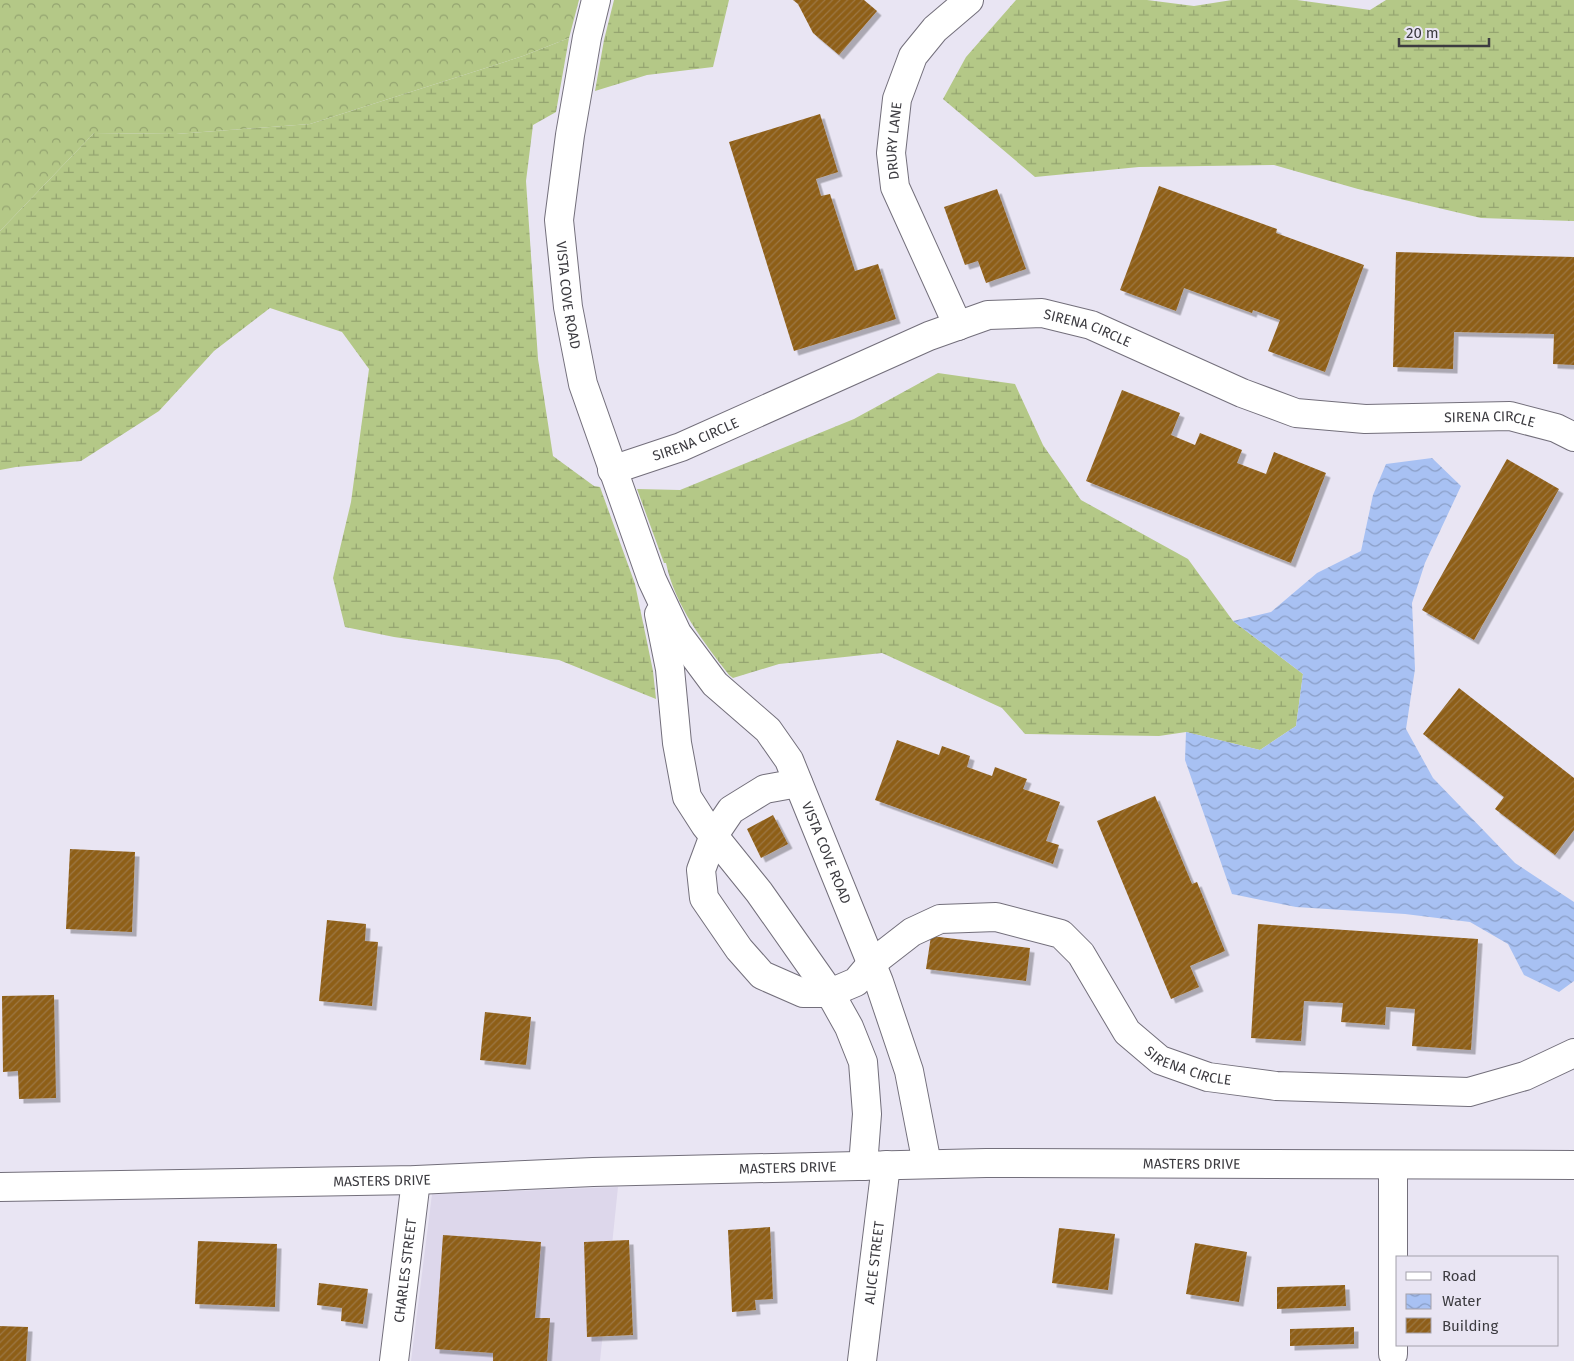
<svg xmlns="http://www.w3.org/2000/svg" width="1574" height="1361" viewBox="0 0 1574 1361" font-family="'Fira Sans',sans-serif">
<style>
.built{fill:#ddd7eb}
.forest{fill:url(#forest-crowns)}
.wetland{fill:url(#wetland-marsh)}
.water{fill:url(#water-waves)}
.building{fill:url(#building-hatch);filter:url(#shadow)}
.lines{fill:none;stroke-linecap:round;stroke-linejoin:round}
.minor-casing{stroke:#736f7b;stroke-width:30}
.minor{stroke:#fff;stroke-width:28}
.labels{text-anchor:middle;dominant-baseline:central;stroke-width:5;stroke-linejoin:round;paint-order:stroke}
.street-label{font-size:14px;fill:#3c3b40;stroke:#e9e5f3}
</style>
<defs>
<pattern id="forest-crowns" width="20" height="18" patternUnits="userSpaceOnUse" patternTransform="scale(1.25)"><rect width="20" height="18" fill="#b4c887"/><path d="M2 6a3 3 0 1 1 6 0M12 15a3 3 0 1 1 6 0" fill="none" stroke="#94a470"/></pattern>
<pattern id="wetland-marsh" width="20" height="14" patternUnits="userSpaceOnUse" patternTransform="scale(1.25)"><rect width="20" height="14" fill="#b4c887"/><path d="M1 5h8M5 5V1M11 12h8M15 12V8" fill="none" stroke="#94a470"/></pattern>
<pattern id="water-waves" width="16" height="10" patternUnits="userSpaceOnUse" patternTransform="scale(1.25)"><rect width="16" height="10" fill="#a8c1f3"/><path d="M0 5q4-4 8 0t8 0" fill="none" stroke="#8a9ec6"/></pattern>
<pattern id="building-hatch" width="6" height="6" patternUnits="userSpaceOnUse" patternTransform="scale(1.25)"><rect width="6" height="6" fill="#8e5e19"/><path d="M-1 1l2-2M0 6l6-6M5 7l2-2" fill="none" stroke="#9c7844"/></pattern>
<filter id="shadow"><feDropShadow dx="4.5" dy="4.5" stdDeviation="0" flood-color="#0004"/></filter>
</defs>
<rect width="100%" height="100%" fill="#e9e5f3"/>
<path class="built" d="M618 1187 600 1361H411L432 1194Z"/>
<path class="forest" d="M0 0H579L569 38 523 56 310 124 176 134 94 133 0 231Z"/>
<path class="wetland" d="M614 0H729L713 67 647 75 595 91 604 40Z
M1016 0H1147L1194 6 1232 0H1297L1370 10 1386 0H1574V221L1481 218 1358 189 1274 165 1139 167 1035 177 943 99 966 57Z
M569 38 556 112 533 125 526 181 538 359 553 456 594 486 600 487 635 584 653 671 656 699 559 660 394 637 345 627 333 578 351 502 369 369 342 332 270 308 214 351 159 411 81 461 16 467 0 470V231L94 133 176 134 310 124 523 56Z
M938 373 1015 384 1043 445 1081 500 1188 559 1233 621 1303 674 1296 726 1260 750 1186 732 1159 736 1025 734 1002 708 882 653 779 664 733 678 729 675C703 641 675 606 666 563H664L637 489 680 490 854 419Z"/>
<path class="water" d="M1432 458 1461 486 1425 563 1412 603 1415 669 1406 729 1433 778 1515 863 1574 902V981L1559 992 1524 975 1508 944 1470 922 1405 914 1296 907 1232 894 1185 760 1186 732 1260 750 1296 726 1303 674 1233 621 1271 612 1317 573 1361 551 1373 495 1386 464Z"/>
<path class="building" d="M793 0H864L877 11 839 55 813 33 798 4Z
M820 114 838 172 816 179 821 196 830 194 855 271 878 264 896 319 794 351 729 142Z
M1159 186 1277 229 1276 233 1364 265 1325 372 1268 351 1280 320 1253 310 1252 313 1184 288 1176 311 1120 290Z
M997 189 1026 269 986 283 978 261 965 265 944 207Z
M1396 252 1574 257V365L1553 364 1554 334 1454 332 1453 369 1393 367Z
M1122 390 1180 413 1171 435 1195 445 1200 433 1242 450 1237 463 1266 474 1274 452 1326 473 1291 563 1086 481Z
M1507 459 1559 489 1474 640 1422 610Z
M1459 688 1574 778V830L1555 855 1495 809 1504 797 1423 734Z
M897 740 939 755 942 746 970 756 967 767 992 776 995 767 1027 779 1023 789 1060 802 1046 841 1059 845 1053 864 875 800Z
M1155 796 1192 884 1197 882 1225 951 1190 966 1199 987 1171 999 1097 821Z
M773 815 788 844 761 858 747 829Z
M70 849 135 852 132 932 66 929Z
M327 920 366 924 365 941 378 942 372 1006 319 1001Z
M1258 924 1478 939 1471 1050 1412 1046 1415 1009 1386 1007 1385 1025 1341 1022 1343 1003 1304 1001 1301 1041 1251 1038Z
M931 936 1030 948 1026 981 926 969Z
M54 995 56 1098 19 1099 18 1071 3 1072 2 996Z
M485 1012 531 1017 526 1065 480 1060Z
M770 1227 773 1299 755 1300 756 1310 732 1312 728 1230Z
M1059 1228 1115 1234 1108 1290 1052 1283Z
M443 1235 541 1242 535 1318H550L547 1361H493V1353L435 1349Z
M629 1240 633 1335 587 1337 584 1242Z
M198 1241 277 1244 275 1307 195 1304Z
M1195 1243 1247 1252 1239 1302 1186 1294Z
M319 1283 368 1289 363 1324 341 1321 342 1308 317 1305Z
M1345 1285 1346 1306 1277 1309V1287Z
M0 1326 28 1327 26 1361H0Z
M1354 1327V1344L1290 1346V1329Z"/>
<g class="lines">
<defs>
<g id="minor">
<path id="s1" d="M596 0 587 37 570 135 559 220 568 307 583 384 652 580 677 633 715 684 768 730 789 760 879 982 909 1071 927 1164"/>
<path id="s2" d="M958 326 895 187 891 153 897 99 913 56 935 29 969 0"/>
<path id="s3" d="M612 470 681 447 929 336 988 315 1042 313 1091 325 1242 393 1296 413 1365 419 1510 416 1556 428 1574 437"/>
<path d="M659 614 670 669 677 743 687 797 705 825 759 892 830 993 849 1027 863 1062 867 1114 863 1166"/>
<path id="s4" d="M798 783 765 789 731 810 714 835 701 870 704 898 739 949 762 975 803 993H830L856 982 872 963 912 932 940 919 996 917 1061 934 1081 954 1127 1032 1160 1060 1208 1077 1276 1086 1469 1092 1525 1076 1574 1053"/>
<path id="s5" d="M0 1187 416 1180 593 1172 986 1163 1574 1165"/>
<path d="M1393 1354V1165"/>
<path id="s6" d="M394 1361 416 1180"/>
<path id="s7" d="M862 1361 886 1165"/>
</g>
</defs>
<use href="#minor" class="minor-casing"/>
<use href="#minor" class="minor"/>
</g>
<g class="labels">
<g class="street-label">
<text stroke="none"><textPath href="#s2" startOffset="199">DRURY LANE</textPath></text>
<text stroke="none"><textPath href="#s1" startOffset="299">VISTA COVE ROAD</textPath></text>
<text stroke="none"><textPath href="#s3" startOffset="509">SIRENA CIRCLE</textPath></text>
<text stroke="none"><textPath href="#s3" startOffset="929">SIRENA CIRCLE</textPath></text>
<text stroke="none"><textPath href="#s3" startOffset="89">SIRENA CIRCLE</textPath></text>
<text stroke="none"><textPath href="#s1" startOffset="926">VISTA COVE ROAD</textPath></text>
<text stroke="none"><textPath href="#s4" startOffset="786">SIRENA CIRCLE</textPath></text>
<text stroke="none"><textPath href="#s5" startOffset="1192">MASTERS DRIVE</textPath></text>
<text stroke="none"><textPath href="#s5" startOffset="788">MASTERS DRIVE</textPath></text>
<text stroke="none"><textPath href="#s5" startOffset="382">MASTERS DRIVE</textPath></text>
<text stroke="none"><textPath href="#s7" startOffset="99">ALICE STREET</textPath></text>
<text stroke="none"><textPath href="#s6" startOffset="91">CHARLES STREET</textPath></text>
</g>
</g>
<rect x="1396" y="1256" width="162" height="90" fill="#e9e5f3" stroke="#a4a1ab"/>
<rect x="1406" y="1272" width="25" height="8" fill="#ffffff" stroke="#a4a1ab"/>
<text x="1442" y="1281" font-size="15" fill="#3c3b40">Road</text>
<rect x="1406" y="1294" width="25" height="15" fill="url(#water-waves)" stroke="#a4a1ab"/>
<text x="1442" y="1306" font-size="15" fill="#3c3b40">Water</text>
<rect x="1406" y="1318" width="25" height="15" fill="url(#building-hatch)" stroke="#a4a1ab"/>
<text x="1442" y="1331" font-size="15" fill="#3c3b40">Building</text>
<path d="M1399 38v8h90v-8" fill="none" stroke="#3c3b40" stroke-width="2.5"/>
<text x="1406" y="38" font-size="15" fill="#3c3b40" stroke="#e9e5f3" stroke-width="4" paint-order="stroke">20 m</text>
</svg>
